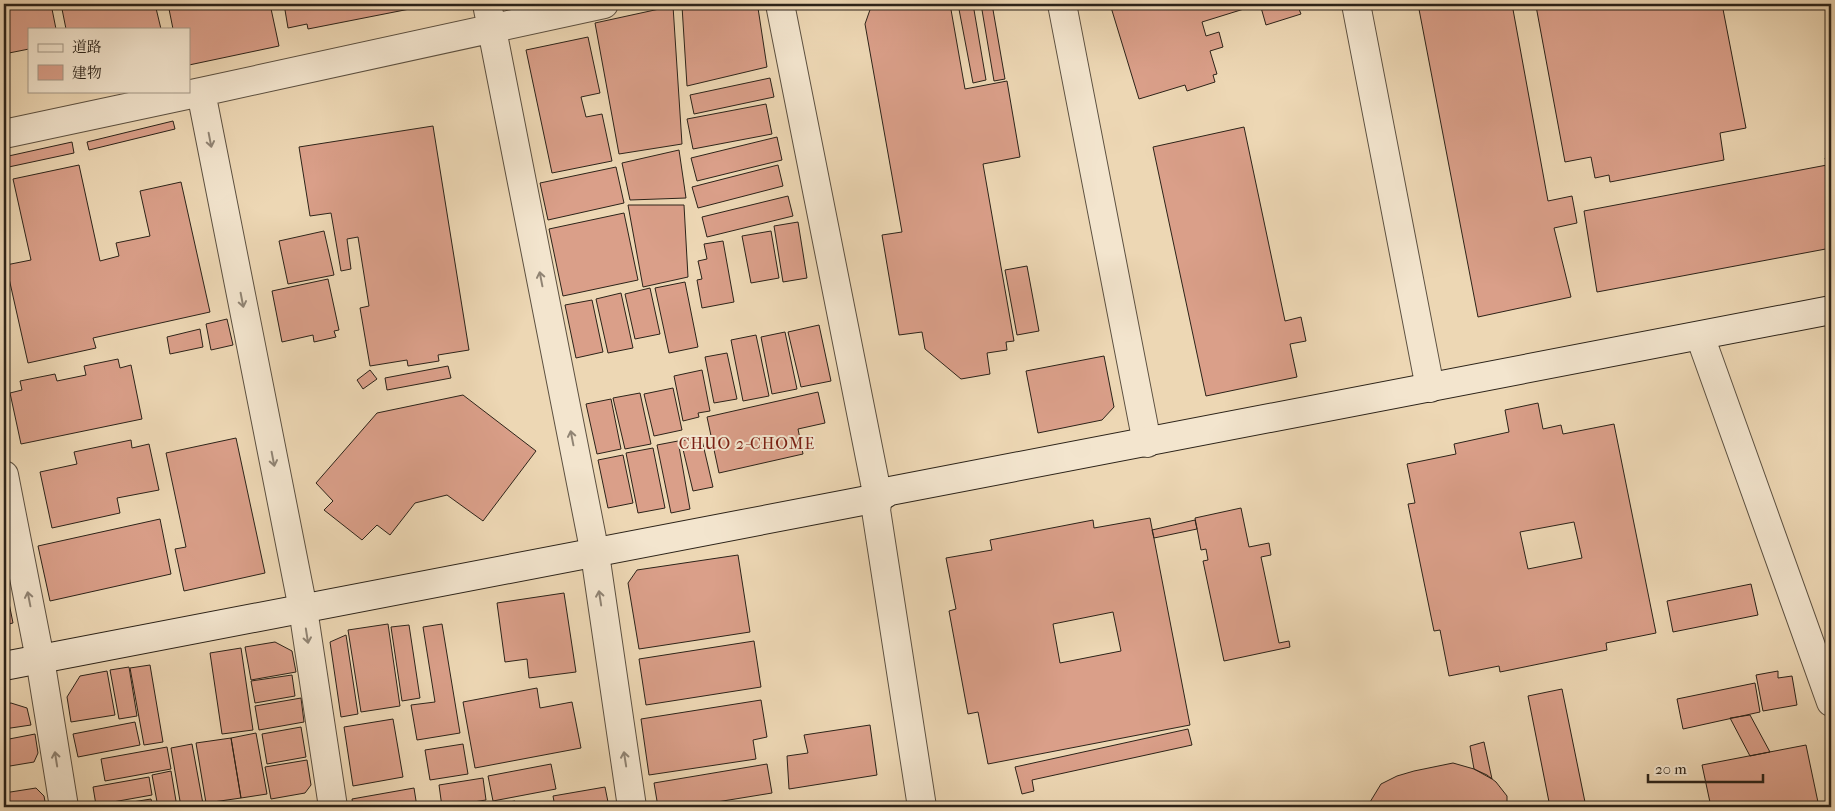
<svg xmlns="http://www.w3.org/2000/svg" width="1835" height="811" viewBox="0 0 1835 811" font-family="'IM FELL French Canon','Noto Serif JP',serif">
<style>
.building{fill:#da9f89;stroke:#2c2319;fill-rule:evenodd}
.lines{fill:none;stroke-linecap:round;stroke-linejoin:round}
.street-casing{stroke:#5c5040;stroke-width:30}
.secondary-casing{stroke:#2c2319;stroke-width:30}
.street{stroke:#f3e5ce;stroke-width:28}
.secondary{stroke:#f3e5ce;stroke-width:28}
.oneway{stroke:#908474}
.labels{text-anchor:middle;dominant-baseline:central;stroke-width:4;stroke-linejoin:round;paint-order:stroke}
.neighbourhood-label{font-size:16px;letter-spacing:1px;fill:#7a1f14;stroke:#f3e5ce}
</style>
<rect width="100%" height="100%" fill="#edd7b4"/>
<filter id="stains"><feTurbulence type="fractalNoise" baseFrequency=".004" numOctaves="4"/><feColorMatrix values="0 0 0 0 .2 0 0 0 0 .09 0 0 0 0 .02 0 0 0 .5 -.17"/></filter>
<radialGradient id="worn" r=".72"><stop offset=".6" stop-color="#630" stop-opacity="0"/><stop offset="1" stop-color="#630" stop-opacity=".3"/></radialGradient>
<path class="building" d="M4 4H51L56 29H29V49L4 54Z
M61 4H155L161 29H66Z
M168 4H270L279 46 189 65V29H173Z
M284 4H435L308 29 307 24 288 28Z
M696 4H754L758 8 767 67 687 86 682 6Z
M872 4H950L965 89 1007 81 1020 157 983 164 1014 341 1006 342 1007 350 987 353 990 374 961 379 925 349 922 332 899 335 882 235 902 232 865 24Z
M958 4H973L986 80 973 83Z
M981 4H992L1005 79 994 81Z
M1110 4H1297L1301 14 1266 25 1260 4 1202 22 1206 36 1219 32 1223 47 1210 51 1217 74 1213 75 1215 82 1187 91 1185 85 1139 99Z
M1418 4H1512L1548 201 1572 196 1577 223 1554 228 1571 297 1478 317Z
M1547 4H1722L1746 128 1720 133 1724 160 1610 182 1609 175 1595 178 1591 157 1565 162 1536 6Z
M673 6 682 144 619 154 595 23Z
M588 37 600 93 581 97 586 117 602 114 612 161 552 173 526 50Z
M770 78 774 97 694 114 690 95Z
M766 104 772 134 693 149 687 119Z
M173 121 175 129 89 150 87 142Z
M433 126 469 350 438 355 439 361 408 366 407 360 370 366 360 308 369 306 358 237 347 239 351 269 341 271 331 213 310 216 299 147Z
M1244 127 1285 321 1301 317 1306 341 1290 344 1297 377 1206 396 1153 147Z
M777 137 782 160 697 181 691 158Z
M72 142 74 153 4 168V157Z
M679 150 686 198 630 200 622 163Z
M1831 157V248L1597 292 1584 211 1827 165 1825 158Z
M79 165 100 261 119 256 116 243 150 236 140 191 181 182 210 312 93 338 96 348 28 363 6 265 31 260 13 179Z
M778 165 783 186 698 208 692 187Z
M616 167 624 203 548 220 540 183Z
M788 196 793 216 707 237 702 217Z
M628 205H684L688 277 643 287Z
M624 213 638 280 563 296 549 229Z
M798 222 807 278 783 282 774 226Z
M324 231 334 275 288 284 279 241Z
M771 231 779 278 751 283 742 236Z
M723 241 734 302 702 308 697 280 702 279 698 261 707 259 704 244Z
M1027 266 1039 331 1017 335 1005 270Z
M328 279 339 330 334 331 336 337 314 342 313 335 282 342 272 291Z
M685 282 698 347 669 353 655 288Z
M650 288 660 334 635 339 625 294Z
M621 293 633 348 608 353 596 299Z
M592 300 603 352 576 358 565 305Z
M227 319 233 345 211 350 206 324Z
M819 325 831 381 801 387 788 332Z
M200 329 203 347 170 354 167 337Z
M785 332 797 389 772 394 761 337Z
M756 335 769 396 743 401 731 340Z
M727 353 737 399 714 403 705 357Z
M1104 356 1114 407 1102 420 1038 433 1026 371Z
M118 359 120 368 131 365 142 419 21 444 10 393 22 390 20 381 55 374 57 381 86 375 84 366Z
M448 366 451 378 387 390 385 378Z
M370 370 377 379 363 389 357 380Z
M702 370 710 411 698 413 699 417 683 421 674 376Z
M673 388 682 430 654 436 644 394Z
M818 392 825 423 798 429 803 454 719 473 707 417Z
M640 393 651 444 625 449 613 398Z
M463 395 536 451 483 521 447 495 415 503 390 535 377 525 362 540 324 510 333 501 316 483 377 413Z
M611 399 621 449 597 454 586 404Z
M1538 403 1543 429 1561 425 1563 434 1614 424 1656 633 1606 643 1607 650 1500 672 1499 666 1449 676 1440 630 1434 631 1408 504 1415 503 1407 464 1456 454 1454 444 1509 432 1505 410ZM1574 522 1582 558 1528 569 1520 532Z
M701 436 713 487 693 491 681 441Z
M236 438 265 573 184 591 175 549 186 547 166 453Z
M131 440 132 448 149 444 159 490 117 498 120 513 52 528 40 472 77 464 74 452Z
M678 441 690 509 671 513 657 445Z
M653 448 665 508 638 513 626 453Z
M623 455 633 503 608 508 598 460Z
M1241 508 1249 547 1269 543 1271 555 1261 557 1279 643 1289 641 1290 647 1224 661 1203 561 1208 560 1206 549 1201 550 1195 518Z
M1150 518 1190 725 988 764 978 712 968 714 949 611 956 609 946 558 992 550 990 540 1093 520 1094 528ZM1113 612 1121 651 1060 663 1053 624Z
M160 519 171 574 50 601 38 546Z
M1195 520 1197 529 1154 538 1152 530Z
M738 555 750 632 639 649 628 583 637 570Z
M1751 584 1758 615 1673 632 1667 601Z
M6 588 13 623 4 625V589Z
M564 593 576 672 529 678 527 659 505 662 497 603Z
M388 624 400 706 361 712 348 630Z
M442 624 460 733 417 740 411 705 435 702 423 627Z
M409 625 420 698 402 701 391 627Z
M346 635 358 714 341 717 330 642Z
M754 641 761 687 646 705 639 659Z
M275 642 292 651 296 672 251 680 245 647Z
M241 648 253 730 222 734 210 653Z
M150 665 163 742 144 745 130 668Z
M129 667 137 716 119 719 110 670Z
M107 671 115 715 71 722 67 697 80 676Z
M1778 671V678L1792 676 1797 705 1763 711 1756 675Z
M292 675 295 696 255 703 251 681Z
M1755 683 1760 712 1683 729 1677 699Z
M537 688 540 708 572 702 581 748 475 768 463 702Z
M1562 689 1586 807H1550L1528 696Z
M301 698 304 722 259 730 255 706Z
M761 700 767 737 753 740 756 759 649 775 641 719Z
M11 703 27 708 31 725 4 729V704Z
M1750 715 1770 752 1750 756 1730 718Z
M393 719 403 777 353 786 344 727Z
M135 722 140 745 78 757 73 734Z
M870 725 877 775 789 789 787 756 808 753 804 735Z
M301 727 306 757 267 764 262 734Z
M1188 729 1192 745 1032 780 1034 791 1022 794 1015 767Z
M256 733 267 794 241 798 231 738Z
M35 734 38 753 34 762 4 767V740Z
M231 738 241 798 206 803 196 743Z
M1484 742 1492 779 1474 769 1470 746Z
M192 744 203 804 181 807 171 748Z
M463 744 468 774 430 780 425 750Z
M1806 745 1819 807H1711L1702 765Z
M167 747 171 769 105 781 101 759Z
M307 760 311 785 305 793 271 799 265 767Z
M1453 763 1474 769 1487 775 1496 782 1507 796V807H1367L1381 784 1397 776 1414 771Z
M551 764 556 789 493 801 488 776Z
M767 764 772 793 686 807H658L654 783Z
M171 771 177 807H158L152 775Z
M149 777 152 795 96 805 93 787Z
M483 778 486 800 442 807 439 785Z
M605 787 609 807H555L553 796Z
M36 788 44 796 46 807H4V793Z
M414 788 417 807H353L352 799Z
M151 799 153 807H101Z
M515 801 516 807H486L485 806Z"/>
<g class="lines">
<defs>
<path id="street" d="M487 4 595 554 632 807
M780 4 878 498 876 510 922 807
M1062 4 1147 443
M1356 4 1430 388
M201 92 303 609 333 807
M4 134 201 92 604 4
M1700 336 1831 702
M4 475 40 659 64 807"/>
<path id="secondary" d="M4 666 878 498 890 491 1831 310"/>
</defs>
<use href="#street" class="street-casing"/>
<use href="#secondary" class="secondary-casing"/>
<use href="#street" class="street"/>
<use href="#secondary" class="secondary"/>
</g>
<defs><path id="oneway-shaft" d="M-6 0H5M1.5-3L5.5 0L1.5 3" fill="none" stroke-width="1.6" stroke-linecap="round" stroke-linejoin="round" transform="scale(1.25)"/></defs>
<g class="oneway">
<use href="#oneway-shaft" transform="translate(210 140) rotate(79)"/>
<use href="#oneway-shaft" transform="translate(541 279) rotate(-101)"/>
<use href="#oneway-shaft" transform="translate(242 300) rotate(79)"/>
<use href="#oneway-shaft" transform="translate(572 438) rotate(-101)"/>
<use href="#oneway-shaft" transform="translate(273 459) rotate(79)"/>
<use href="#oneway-shaft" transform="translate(600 598) rotate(-99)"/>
<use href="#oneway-shaft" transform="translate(29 599) rotate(-101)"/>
<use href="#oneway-shaft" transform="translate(307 636) rotate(81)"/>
<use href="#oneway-shaft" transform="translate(56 759) rotate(-99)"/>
<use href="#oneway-shaft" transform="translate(625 759) rotate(-99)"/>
</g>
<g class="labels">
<g class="neighbourhood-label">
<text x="747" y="443">CHUO 2-CHOME</text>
</g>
</g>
<rect width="1835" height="811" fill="none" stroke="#edd7b4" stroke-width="20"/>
<rect x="5" y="5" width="1825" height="801" fill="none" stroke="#2c2319" stroke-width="2.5"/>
<rect x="10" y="10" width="1815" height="791" fill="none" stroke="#2c2319"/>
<rect x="28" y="28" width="162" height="65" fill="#f3e5ce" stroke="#a39786"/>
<rect x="38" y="44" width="25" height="8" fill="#f3e5ce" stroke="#a39786"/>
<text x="72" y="52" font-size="15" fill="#2c2319">道路</text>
<rect x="38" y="65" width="25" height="15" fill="#da9f89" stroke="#a39786"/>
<text x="72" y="78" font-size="15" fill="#2c2319">建物</text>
<path d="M1648 774v8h115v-8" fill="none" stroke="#2c2319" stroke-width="2.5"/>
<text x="1655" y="774" font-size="15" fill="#2c2319" stroke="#f3e5ce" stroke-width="4" paint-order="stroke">20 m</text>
<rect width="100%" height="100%" filter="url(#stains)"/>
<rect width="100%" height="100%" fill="url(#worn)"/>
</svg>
